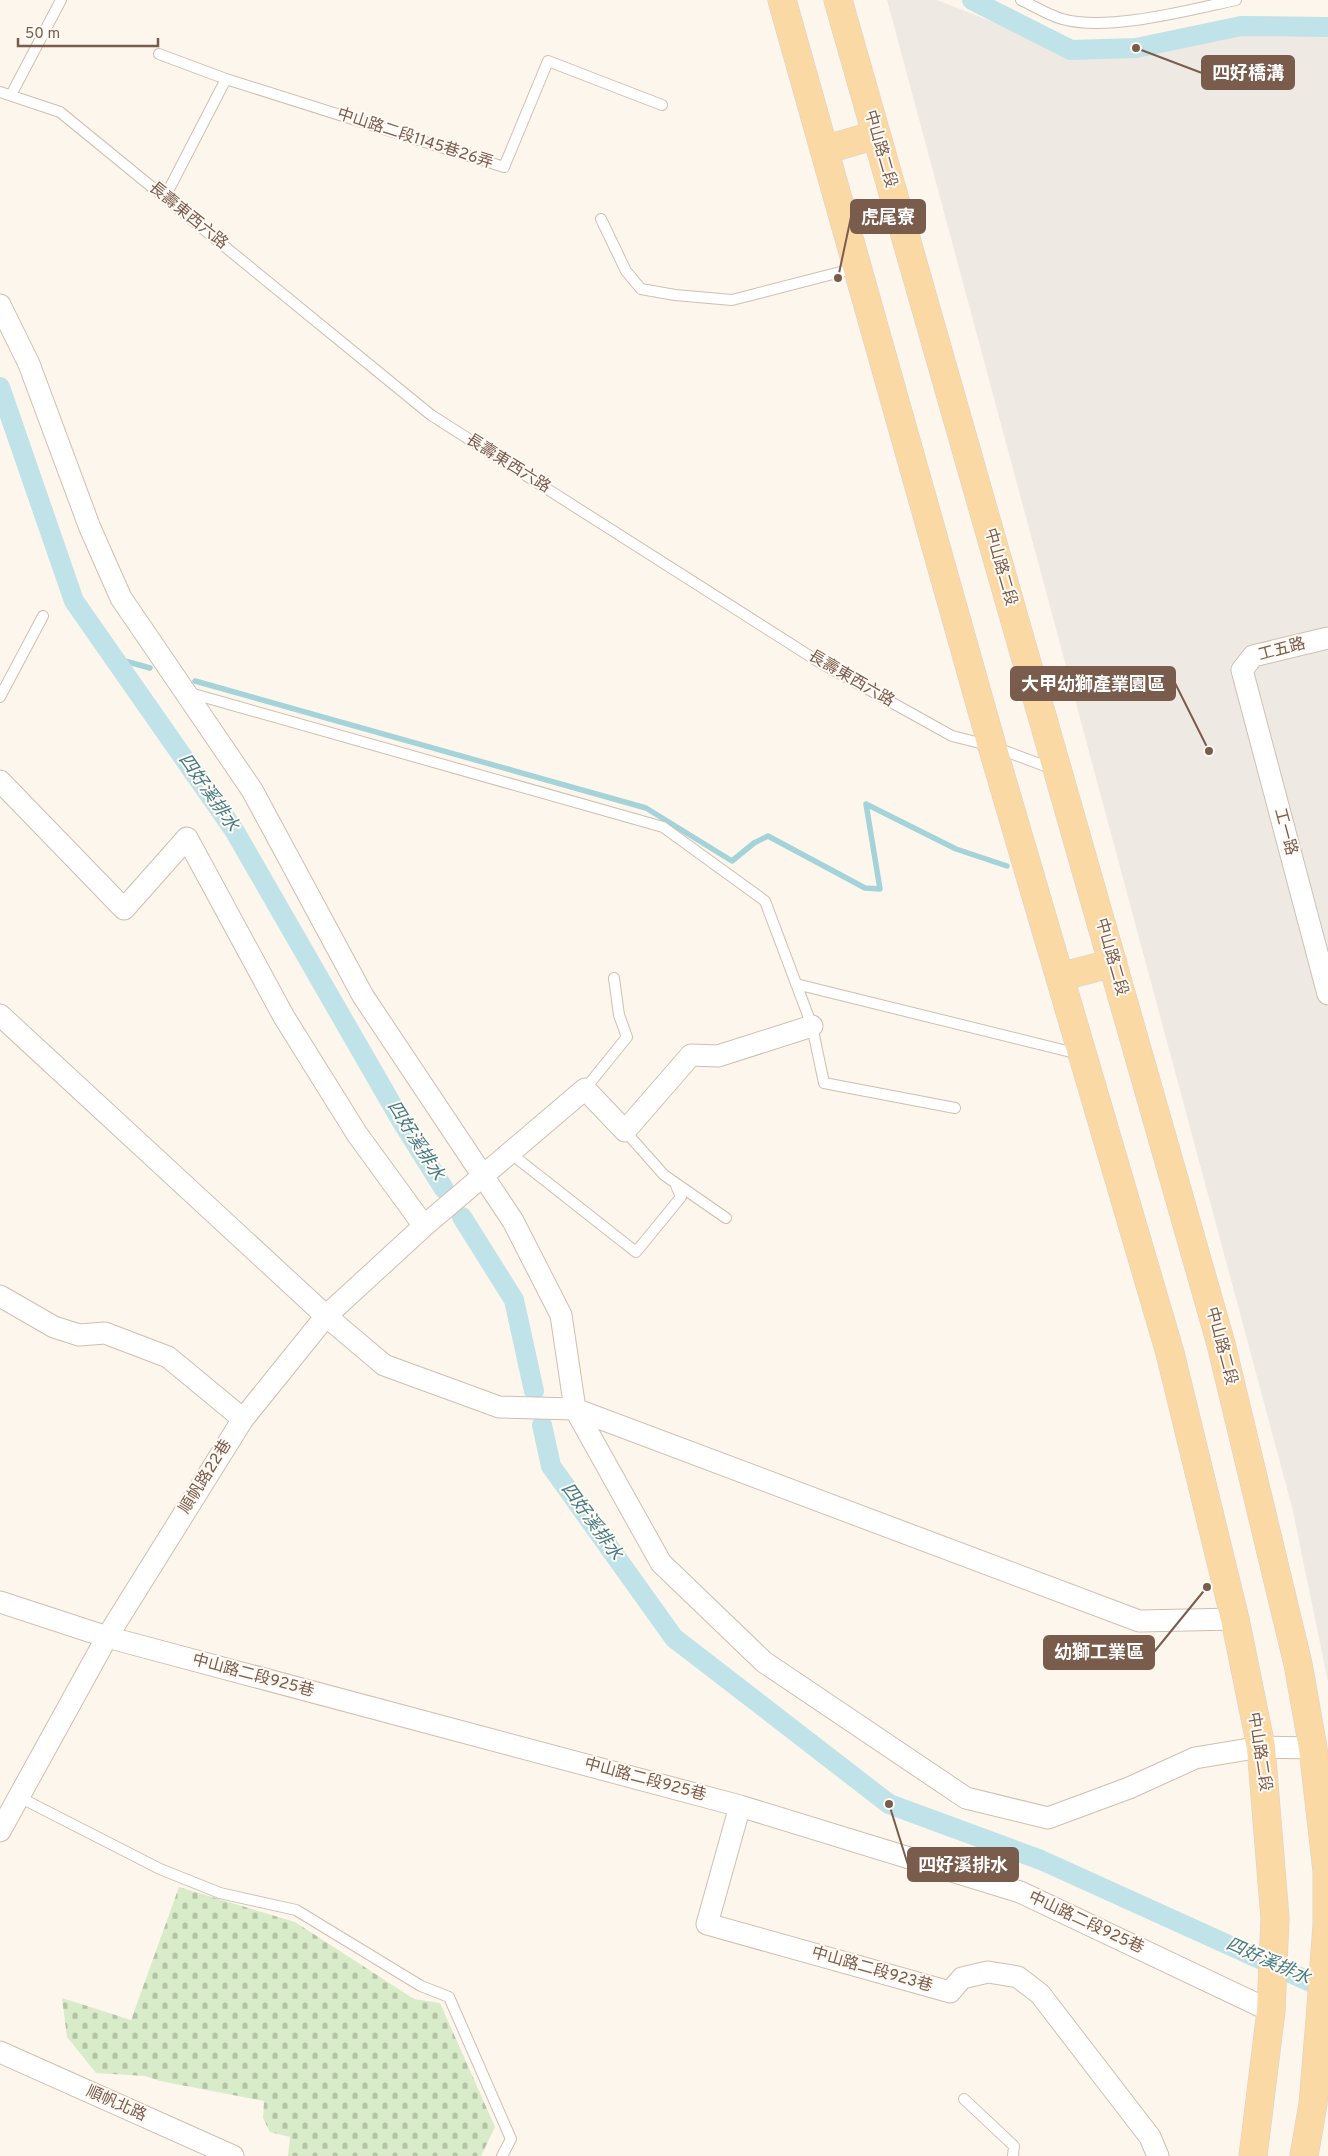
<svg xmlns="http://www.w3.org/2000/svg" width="1328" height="2156" viewBox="0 0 1328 2156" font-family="Overpass,'Noto Sans TC',sans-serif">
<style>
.industrial{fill:#efe9e4}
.cemetery{fill:url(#cemetery-stones)}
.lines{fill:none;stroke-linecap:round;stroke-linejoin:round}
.stream{stroke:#a5d3da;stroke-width:5.5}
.canal{stroke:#bfe3e8;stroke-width:20}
.service-casing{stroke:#d1beb0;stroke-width:12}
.minor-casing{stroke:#d1beb0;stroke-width:23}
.primary-casing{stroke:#dad1cd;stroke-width:29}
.service{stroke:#fff;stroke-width:10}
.minor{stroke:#fff;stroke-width:21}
.primary{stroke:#fbd9a5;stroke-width:28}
.labels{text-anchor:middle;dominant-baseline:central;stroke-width:4;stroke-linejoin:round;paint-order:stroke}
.street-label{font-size:16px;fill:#7a5c4d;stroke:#fffaf3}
.water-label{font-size:18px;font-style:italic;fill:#437c86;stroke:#fffaf3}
.leader{fill:none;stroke:#7a5c4d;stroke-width:2}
.callout-dot{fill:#7a5c4d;stroke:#fffaf3;stroke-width:2}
.callout{fill:#7a5c4d;stroke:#7a5c4d;stroke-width:2}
.callout-label{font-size:18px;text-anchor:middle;font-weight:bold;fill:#fff}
</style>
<defs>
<pattern id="cemetery-stones" width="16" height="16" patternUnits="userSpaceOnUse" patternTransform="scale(1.25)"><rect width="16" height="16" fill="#d8ecc9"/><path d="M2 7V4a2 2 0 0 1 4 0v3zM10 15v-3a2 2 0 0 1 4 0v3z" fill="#b4c2a5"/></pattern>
</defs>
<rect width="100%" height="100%" fill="#fdf6ec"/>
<path class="industrial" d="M887 0H937L1080 56 1328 25V1682L1292 1507Z"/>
<path class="cemetery" d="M179 1887 295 1922 414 1999 440 2003 495 2127 481 2156H288L290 2137 270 2132 263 2118 264 2101 160 2081 145 2076 96 2073 67 2037 62 1998 131 2020Z"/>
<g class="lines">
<path class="stream" d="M114 658 150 668
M195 681 646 808 732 861 754 843 768 836 865 888 880 889 866 804 956 849 1007 866"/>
<path class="canal" d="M972 0 1071 50 1136 48 1241 26 1328 27
M0 387 74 601 234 830 402 1122 444 1189
M462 1217 514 1300 534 1391
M542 1425 551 1466 674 1638 889 1804 1041 1860 1328 1990"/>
<defs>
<path id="service" d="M1021 0C1034 6 1048 15 1062 19 1108 32 1189 10 1236 0
M159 54 226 79
M0 92 60 112 431 415 819 662 952 736 992 746 1053 769
M11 95 61 0
M165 197 226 79 504 167 548 61 662 105
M601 219 626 271 641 289 675 295 732 300 856 268
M190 693 663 827 765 901 812 1026 824 1083 955 1108
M0 697 43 616
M796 984 1079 1054
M585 1089 627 1037 619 1015 614 978
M625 1131 664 1175 726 1218
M510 1153 636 1252 681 1197 675 1183
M19 1797 160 1869 220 1893 296 1910 421 1986 449 1997 511 2139 502 2156
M964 2099 1014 2146 1013 2156"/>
<path id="minor" d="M0 305 29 364 90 528 121 598 252 790 363 996 513 1221 561 1315 575 1409 661 1563 764 1662 966 1798 1048 1818 1129 1788 1195 1758 1261 1747 1313 1748
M1328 638 1253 656 1242 670 1328 994
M0 781 124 909 187 838 284 1017 357 1134 424 1226
M0 1015 326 1316 384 1365 499 1407 575 1409 1139 1621 1235 1619
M0 1296 54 1327 79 1335 105 1333 168 1357 243 1419
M0 1602 107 1637 740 1806 1020 1892 1271 2011
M740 1806 707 1924 950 1992 962 1978 988 1972 1018 1977 1040 1994 1150 2137 1158 2156
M0 1831 107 1637 243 1419 326 1316 424 1226 585 1089 625 1131 691 1055 718 1056 812 1026
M0 2052 233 2156"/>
<path id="primary" d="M782 0 992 746 1170 1353 1235 1619 1261 1747 1275 1918 1271 2011 1253 2156
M838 0 1221 1344 1298 1664 1313 1748 1327 1871V1925L1320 2020 1313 2104 1304 2156
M824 150 876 135
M1060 977 1113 963"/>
</defs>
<use href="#service" class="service-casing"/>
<use href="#minor" class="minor-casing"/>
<use href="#primary" class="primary-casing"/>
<use href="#service" class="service"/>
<use href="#minor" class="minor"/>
<use href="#primary" class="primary"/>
</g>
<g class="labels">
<g class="street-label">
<text transform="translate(415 139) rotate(18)">中山路二段1145巷26弄</text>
<text transform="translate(880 149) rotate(74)">中山路二段</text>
<text transform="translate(188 216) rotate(39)">長壽東西六路</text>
<text transform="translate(508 464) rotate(32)">長壽東西六路</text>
<text transform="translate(1000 567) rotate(74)">中山路二段</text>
<text transform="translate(1282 650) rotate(-15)">工五路</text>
<text transform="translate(851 679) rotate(30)">長壽東西六路</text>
<text transform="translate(1285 832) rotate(75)">工一路</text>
<text transform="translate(1111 957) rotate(74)">中山路二段</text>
<text transform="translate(1221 1346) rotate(75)">中山路二段</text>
<text transform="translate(206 1477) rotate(-58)">順帆路22巷</text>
<text transform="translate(253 1676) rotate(15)">中山路二段925巷</text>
<text transform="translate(1259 1752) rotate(81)">中山路二段</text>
<text transform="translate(645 1780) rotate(15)">中山路二段925巷</text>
<text transform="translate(1086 1923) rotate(25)">中山路二段925巷</text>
<text transform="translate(872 1970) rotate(16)">中山路二段923巷</text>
<text transform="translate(116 2104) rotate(24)">順帆北路</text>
</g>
<g class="water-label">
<text transform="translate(208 793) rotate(55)">四好溪排水</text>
<text transform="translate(415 1141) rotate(58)">四好溪排水</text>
<text transform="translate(591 1522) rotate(54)">四好溪排水</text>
<text transform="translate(1268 1962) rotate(24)">四好溪排水</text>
</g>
</g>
<path class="leader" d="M1136 48L1202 73M838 278L851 217M1209 751L1175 683M1207 1587L1154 1652M889 1804L908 1865"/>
<g class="callout-dot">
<circle cx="1136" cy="48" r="5"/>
<circle cx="838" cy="278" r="5"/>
<circle cx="1209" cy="751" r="5"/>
<circle cx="1207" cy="1587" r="5"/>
<circle cx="889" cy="1804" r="5"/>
</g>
<g class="callout">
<rect x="1202" y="56" width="92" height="33" rx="5"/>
<rect x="851" y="200" width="74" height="33" rx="5"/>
<rect x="1011" y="667" width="164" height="33" rx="5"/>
<rect x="1044" y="1636" width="110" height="33" rx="5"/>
<rect x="908" y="1848" width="110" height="33" rx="5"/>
</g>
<g class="callout-label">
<text x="1248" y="79">四好橋溝</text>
<text x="888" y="223">虎尾寮</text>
<text x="1093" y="690">大甲幼獅產業園區</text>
<text x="1099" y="1658">幼獅工業區</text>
<text x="963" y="1871">四好溪排水</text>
</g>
<path d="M18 38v8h140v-8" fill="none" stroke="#7a5c4d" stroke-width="2.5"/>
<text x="25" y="38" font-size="15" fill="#7a5c4d" stroke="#fffaf3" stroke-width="4" paint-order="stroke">50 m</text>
</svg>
